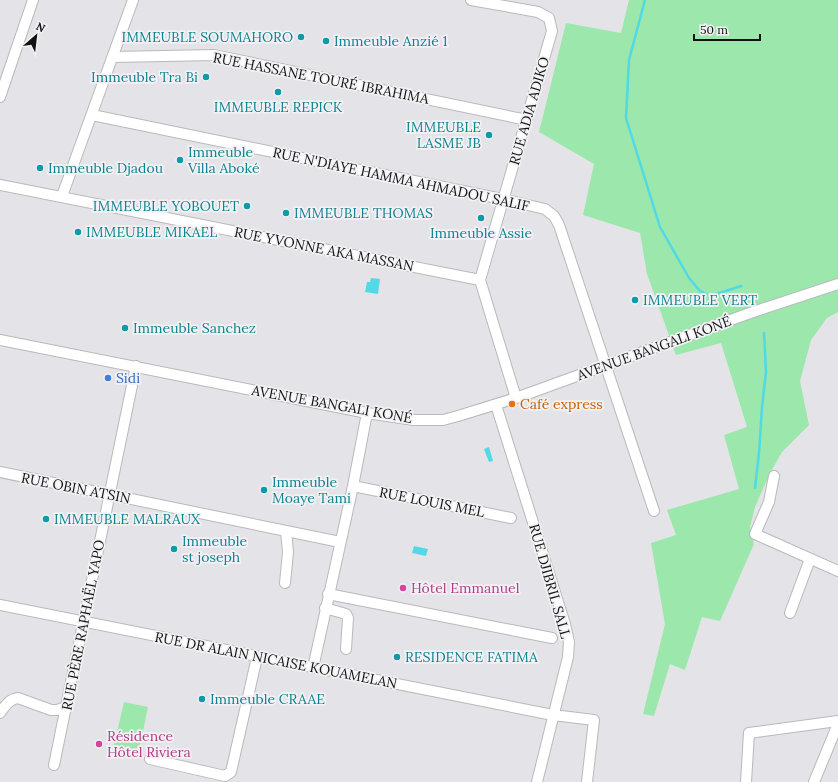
<svg xmlns="http://www.w3.org/2000/svg" width="838" height="782" viewBox="0 0 838 782" font-family="Lora,serif">
<style>
.green{fill:#9ce7ab}
.water{fill:#51dae6}
.lines{fill:none;stroke-linecap:round;stroke-linejoin:round}
.stream{stroke:#51dae6;stroke-width:2.5}
.minor-casing{stroke:#b9b9bc;stroke-width:12}
.minor{stroke:#fff;stroke-width:10}
.culture-dot{fill:#0f9aa8;stroke:#f2f2f5;stroke-width:1.5}
.shop-dot{fill:#3f7fe0;stroke:#f2f2f5;stroke-width:1.5}
.food-dot{fill:#e8710a;stroke:#f2f2f5;stroke-width:1.5}
.hotel-dot{fill:#d1479c;stroke:#f2f2f5;stroke-width:1.5}
.labels{text-anchor:middle;dominant-baseline:central;stroke-width:3.5;stroke-linejoin:round;paint-order:stroke}
.culture-label{font-size:14px;fill:#0d838f;stroke:#f2f2f5;text-anchor:start}
.street-label{font-size:14px;fill:#121213;stroke:#f2f2f5}
.shop-label{font-size:14px;fill:#366cbe;stroke:#f2f2f5;text-anchor:start}
.food-label{font-size:14px;fill:#c56008;stroke:#f2f2f5;text-anchor:start}
.hotel-label{font-size:14px;fill:#b23c85;stroke:#f2f2f5;text-anchor:start}
</style>
<rect width="100%" height="100%" fill="#e4e4e8"/>
<path class="green" d="M629 0H838V312L827 318 811 340 800 381 809 425 782 452 769 475 755 507 750 527 754 544 720 621 702 617 685 670 670 664 654 716 643 714 665 624 651 543 676 535 667 510 739 489 724 435 747 427 721 343 676 355 647 274 640 233 583 215 594 164 539 132 566 23 621 33Z
M124 702 148 707 139 750 114 745Z"/>
<path class="water" d="M371 278 380 279 378 294 365 292 367 282H370Z
M489 447 493 461 489 462 484 449Z
M414 546 428 549 426 556 412 553Z"/>
<g class="lines">
<path class="stream" d="M645 0 629 60 626 118 660 227 689 278 700 291 710 296 741 286
M755 488 759 453 762 407 766 372 764 333"/>
<defs>
<path id="minor" d="M471 0 538 12 549 18 552 31 480 280
M113 57 214 55 527 120
M0 97 33 0
M92 115 502 199 545 209 554 216 559 225 654 511
M0 185 480 280 516 398
M62 196 133 0
M0 340 367 413 414 420H443L458 416 516 398 750 313 838 284
M496 405 565 624 569 642 568 657 537 782
M0 472 340 542
M774 476 769 502 755 534 838 571
M353 486 511 518
M285 583 288 552 286 531
M328 594 552 638
M0 605 553 715 594 720 587 782
M325 608 346 614 348 618 346 649
M790 613 810 559
M313 668 353 486 367 413
M0 713C5 706 9 699 18 698L51 710H57L66 707
M150 759 225 776 231 772 257 657
M54 765C82 632 108 499 136 366
M746 782 749 733 838 721
M814 782 838 724"/>
</defs>
<use href="#minor" class="minor-casing"/>
<use href="#minor" class="minor"/>
</g>
<g class="culture-dot">
<circle cx="301" cy="37" r="4"/>
<circle cx="326" cy="41" r="4"/>
<circle cx="206" cy="77" r="4"/>
<circle cx="278" cy="92" r="4"/>
<circle cx="489" cy="135" r="4"/>
<circle cx="180" cy="160" r="4"/>
<circle cx="40" cy="168" r="4"/>
<circle cx="247" cy="206" r="4"/>
<circle cx="286" cy="213" r="4"/>
<circle cx="481" cy="218" r="4"/>
<circle cx="78" cy="232" r="4"/>
<circle cx="635" cy="300" r="4"/>
<circle cx="125" cy="328" r="4"/>
<circle cx="264" cy="490" r="4"/>
<circle cx="46" cy="519" r="4"/>
<circle cx="174" cy="549" r="4"/>
<circle cx="397" cy="657" r="4"/>
<circle cx="202" cy="699" r="4"/>
</g>
<circle class="shop-dot" cx="108" cy="378" r="4"/>
<circle class="food-dot" cx="512" cy="404" r="4"/>
<g class="hotel-dot">
<circle cx="403" cy="588" r="4"/>
<circle cx="99" cy="744" r="4"/>
</g>
<g class="labels">
<g class="culture-label">
<text x="293" y="37" text-anchor="end">IMMEUBLE SOUMAHORO</text>
<text x="334" y="41">Immeuble Anzié 1</text>
<text x="198" y="77" text-anchor="end">Immeuble Tra Bi</text>
<text x="278" y="107" text-anchor="middle">IMMEUBLE REPICK</text>
<text x="481" y="127" text-anchor="end">IMMEUBLE<tspan x="481" dy="16">LASME JB</tspan></text>
<text x="188" y="152">Immeuble<tspan x="188" dy="16">Villa Aboké</tspan></text>
<text x="48" y="168">Immeuble Djadou</text>
<text x="239" y="206" text-anchor="end">IMMEUBLE YOBOUET</text>
<text x="294" y="213">IMMEUBLE THOMAS</text>
<text x="86" y="232">IMMEUBLE MIKAEL</text>
<text x="481" y="233" text-anchor="middle">Immeuble Assie</text>
<text x="643" y="300">IMMEUBLE VERT</text>
<text x="133" y="328">Immeuble Sanchez</text>
<text x="272" y="482">Immeuble<tspan x="272" dy="16">Moaye Tami</tspan></text>
<text x="54" y="519">IMMEUBLE MALRAUX</text>
<text x="182" y="541">Immeuble<tspan x="182" dy="16">st joseph</tspan></text>
<text x="405" y="657">RESIDENCE FATIMA</text>
<text x="210" y="699">Immeuble CRAAE</text>
</g>
<g class="street-label">
<text transform="translate(321 78) rotate(11)">RUE HASSANE TOURÉ IBRAHIMA</text>
<text transform="translate(529 111) rotate(-74)">RUE ADJA ADIKO</text>
<text transform="translate(401 179) rotate(12)">RUE N'DIAYE HAMMA AHMADOU SALIF</text>
<text transform="translate(324 249) rotate(11)">RUE YVONNE AKA MASSAN</text>
<text transform="translate(654 348) rotate(-20)">AVENUE BANGALI KONÉ</text>
<text transform="translate(332 404) rotate(10)">AVENUE BANGALI KONÉ</text>
<text transform="translate(76 488) rotate(11)">RUE OBIN ATSIN</text>
<text transform="translate(432 502) rotate(11)">RUE LOUIS MEL</text>
<text transform="translate(550 581) rotate(74)">RUE DJIBRIL SALL</text>
<text transform="translate(83 625) rotate(-79)">RUE PÈRE RAPHAËL YAPO</text>
<text transform="translate(276 660) rotate(11)">RUE DR ALAIN NICAISE KOUAMELAN</text>
</g>
<g class="shop-label">
<text x="116" y="378">Sidi</text>
</g>
<g class="food-label">
<text x="520" y="404">Café express</text>
</g>
<g class="hotel-label">
<text x="411" y="588">Hôtel Emmanuel</text>
<text x="107" y="736">Résidence<tspan x="107" dy="16">Hôtel Riviera</tspan></text>
</g>
</g>
<g transform="translate(36 36) rotate(28)" stroke="#f2f2f5" stroke-width="3" paint-order="stroke">
<path d="M0-3L7 15L0 10L-7 15Z" fill="#121213"/>
<text y="-6" font-size="11" font-weight="bold" text-anchor="middle" fill="#121213">N</text>
</g>
<path d="M694 34v6h66v-6" fill="none" stroke="#121213" stroke-width="2"/>
<text x="700" y="34" font-size="12" fill="#121213" stroke="#f2f2f5" stroke-width="3" paint-order="stroke">50 m</text>
</svg>
